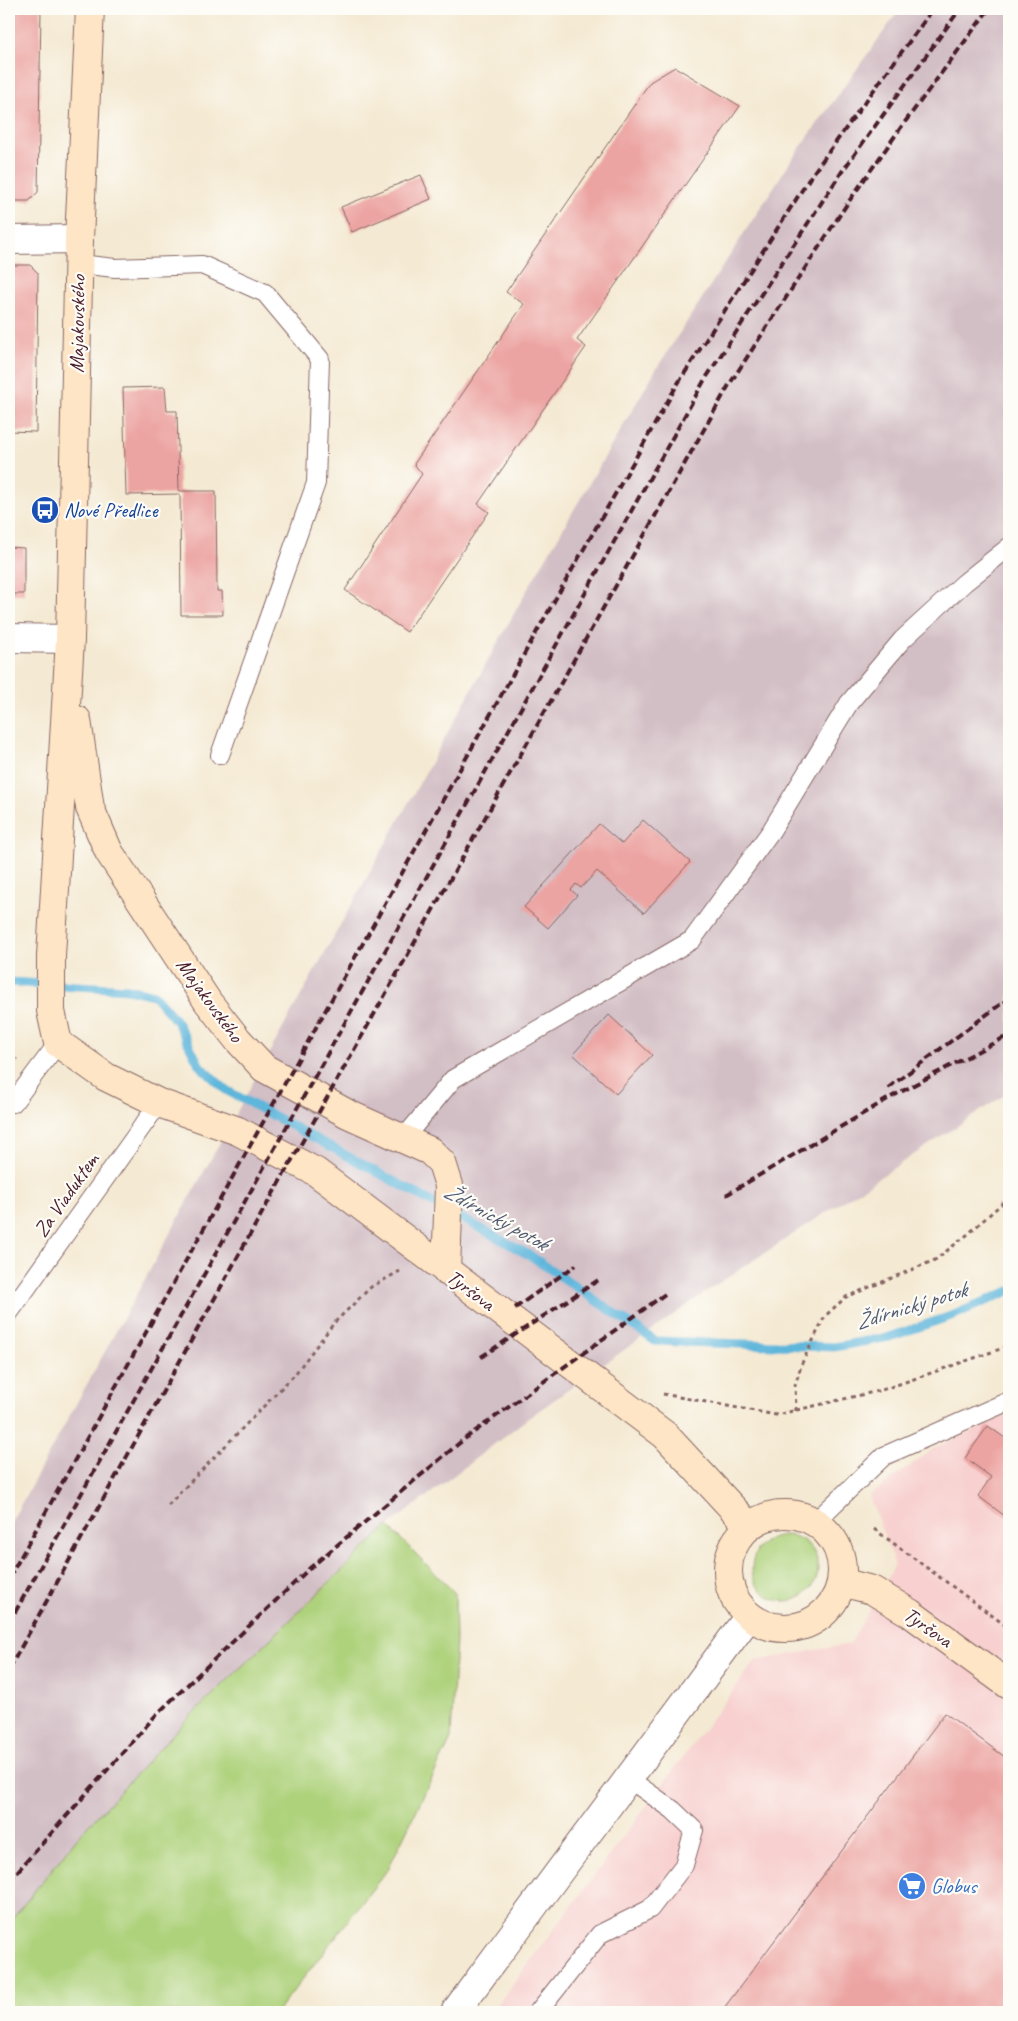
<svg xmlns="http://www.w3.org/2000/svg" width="1018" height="2021" viewBox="0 0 1018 2021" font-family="Caveat,sans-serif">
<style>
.built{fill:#f7d0cf}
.industrial{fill:#d2bec5}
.green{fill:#aed27b;stroke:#7c7853}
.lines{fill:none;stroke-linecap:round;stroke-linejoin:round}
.stream{stroke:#5eb6db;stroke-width:9}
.building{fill:#eca4a2}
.lane-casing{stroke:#866665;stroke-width:20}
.street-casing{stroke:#866665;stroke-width:30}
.secondary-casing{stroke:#866665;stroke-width:30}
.path{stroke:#866665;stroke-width:3;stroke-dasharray:4 4;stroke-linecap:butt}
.lane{stroke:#fff;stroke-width:18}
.street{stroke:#fff;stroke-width:28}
.secondary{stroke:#fde5c5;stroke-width:28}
.rail{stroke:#4a1f2b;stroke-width:4;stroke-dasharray:8 4;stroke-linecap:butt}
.labels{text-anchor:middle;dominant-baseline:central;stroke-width:4.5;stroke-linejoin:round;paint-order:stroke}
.street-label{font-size:21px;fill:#4a1f2b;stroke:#fdfcf7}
.transit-label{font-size:21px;fill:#164399;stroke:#fdfcf7;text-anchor:start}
.shop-label{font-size:21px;fill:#366cbe;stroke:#fdfcf7;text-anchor:start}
.water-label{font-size:22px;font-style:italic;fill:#525b71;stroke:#fdfcf7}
</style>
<rect width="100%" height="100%" fill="#fdfcf7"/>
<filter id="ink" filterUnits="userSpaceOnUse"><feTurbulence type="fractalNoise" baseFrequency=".02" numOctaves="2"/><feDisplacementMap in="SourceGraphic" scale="10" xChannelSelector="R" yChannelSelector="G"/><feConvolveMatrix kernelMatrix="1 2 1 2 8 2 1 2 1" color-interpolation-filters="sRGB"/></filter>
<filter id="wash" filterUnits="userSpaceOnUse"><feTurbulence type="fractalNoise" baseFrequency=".0096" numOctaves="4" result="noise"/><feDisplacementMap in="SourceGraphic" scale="20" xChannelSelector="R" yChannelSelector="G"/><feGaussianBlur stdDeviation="1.12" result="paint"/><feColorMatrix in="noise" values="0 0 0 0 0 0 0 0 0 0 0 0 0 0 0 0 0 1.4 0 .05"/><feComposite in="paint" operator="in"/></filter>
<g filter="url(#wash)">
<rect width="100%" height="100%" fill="#f4e9d2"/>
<path class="built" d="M1009 1414V2012H492L755 1661 850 1644 895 1565 869 1496 934 1448Z"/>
<path class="industrial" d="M900 9H1009V1092L710 1289 527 1419 388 1526 304 1606 9 1923V1526L299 999 530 585 655 371 790 162Z"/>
<path class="green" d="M388 1526 455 1593 456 1638 451 1739 388 1869 277 2012H9V1923L76 1839 183 1723Z
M752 1568a33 33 0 1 1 66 0a33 33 0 1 1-66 0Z"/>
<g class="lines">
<path class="stream" d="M9 982 128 989 154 995 177 1022 200 1066 226 1090 531 1256 655 1341 834 1347 889 1337 954 1315 1009 1291"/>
</g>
<g id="blocks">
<path class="building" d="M9 9H41L38 192 29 201H9Z
M675 67 740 106 577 340 586 347 478 504 489 512 407 632 345 590 422 474 414 464 524 304 506 292 650 82Z
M421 175 431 199 352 232 341 207Z
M9 265H30L38 273 36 432 9 431Z
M165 387 167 411H177L179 491H216L217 591H222L223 615H181L180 494 126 495 123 388Z
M9 547 24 548V594H9Z
M643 820 690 862 644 913 597 871 581 888 576 884 571 890 577 895 548 928 524 907 599 824 622 844Z
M609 1015 652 1055 616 1094 573 1054Z
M988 1426 1009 1441V1519L978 1496 991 1477 965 1458Z
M945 1713 1009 1760V2012H721Z"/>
</g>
</g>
<g filter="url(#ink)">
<use href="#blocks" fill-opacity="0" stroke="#866665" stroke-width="1"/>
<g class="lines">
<defs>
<path id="lane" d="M79 264 115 268 202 265 265 293 320 359 316 483 220 755
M9 1103H13L58 1043
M404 1138 453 1079 692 940 771 831 849 703 902 640 964 583 1009 547
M9 1313 159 1103
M815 1522 884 1456 1009 1401
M538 2012 600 1934 650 1909 684 1865 694 1830 673 1810 629 1779"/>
<path id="street" d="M9 240 79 239
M9 638 70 639
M455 2012 749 1616"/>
<path id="secondary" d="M90 9 79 239 70 639 51 956V1011L58 1043 106 1077 159 1103 238 1131 316 1172 665 1435 749 1526
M77 720 90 808 109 852 208 1002 238 1040 264 1068 348 1114 430 1151 442 1163 449 1185 446 1271
M728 1571a57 57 0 1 1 114 0a57 57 0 1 1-114 0Z
M841 1582 872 1590 910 1613 1009 1685"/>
</defs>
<use href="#lane" class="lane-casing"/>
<use href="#street" class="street-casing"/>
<use href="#secondary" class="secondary-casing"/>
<path class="path" d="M9 1055 17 1060
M663 1394 776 1415 882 1390 1009 1346
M796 1411 795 1385 802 1363 825 1316 846 1297 935 1260 967 1235 1009 1197
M168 1505 295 1374 334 1323 371 1287 400 1271
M874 1529 1009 1628"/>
<use href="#lane" class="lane"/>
<use href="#street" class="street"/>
<use href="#secondary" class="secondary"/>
<path class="rail" d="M888 1088 1009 998
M726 1195 891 1097 1009 1035
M515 1308 576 1265
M481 1357 600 1279
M9 1578 527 649 677 385 811 176 933 9
M9 1623 704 381 841 173 960 9
M9 1669 257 1222 729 385 847 204 902 126 989 9
M9 1881 156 1715 311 1567 463 1440 665 1294"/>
</g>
</g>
<defs>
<symbol id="bus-disc" viewBox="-11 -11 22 22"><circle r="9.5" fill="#1a4fb4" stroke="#fdfcf7"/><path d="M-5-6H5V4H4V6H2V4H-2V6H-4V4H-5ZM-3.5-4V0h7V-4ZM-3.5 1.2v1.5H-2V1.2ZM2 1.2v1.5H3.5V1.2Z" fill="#fff"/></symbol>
<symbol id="supermarket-disc" viewBox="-11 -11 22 22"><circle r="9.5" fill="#3f7fe0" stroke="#fdfcf7"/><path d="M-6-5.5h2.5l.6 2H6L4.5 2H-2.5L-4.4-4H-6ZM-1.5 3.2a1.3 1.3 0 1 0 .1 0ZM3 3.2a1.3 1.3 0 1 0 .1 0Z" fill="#fff"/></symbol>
</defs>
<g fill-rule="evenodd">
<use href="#bus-disc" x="29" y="494" width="32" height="32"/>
<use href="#supermarket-disc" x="896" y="1870" width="32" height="32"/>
</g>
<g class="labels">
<g class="street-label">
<text transform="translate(77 324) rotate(-89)">Majakovského</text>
<text transform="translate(210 1000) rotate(54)">Majakovského</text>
<text transform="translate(66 1195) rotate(-55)">Za Viaduktem</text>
<text transform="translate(471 1290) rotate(37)">Tyršova</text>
<text transform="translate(928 1627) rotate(35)">Tyršova</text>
</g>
<g class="transit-label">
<text x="64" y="510">Nové Předlice</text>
</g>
<g class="shop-label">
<text x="931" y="1886">Globus</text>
</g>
<g class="water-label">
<text transform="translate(496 1217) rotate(29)">Ždírnický potok</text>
<text transform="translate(911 1306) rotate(-17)">Ždírnický potok</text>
</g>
</g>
<rect width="1018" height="2021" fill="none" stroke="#fdfcf7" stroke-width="30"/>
</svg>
